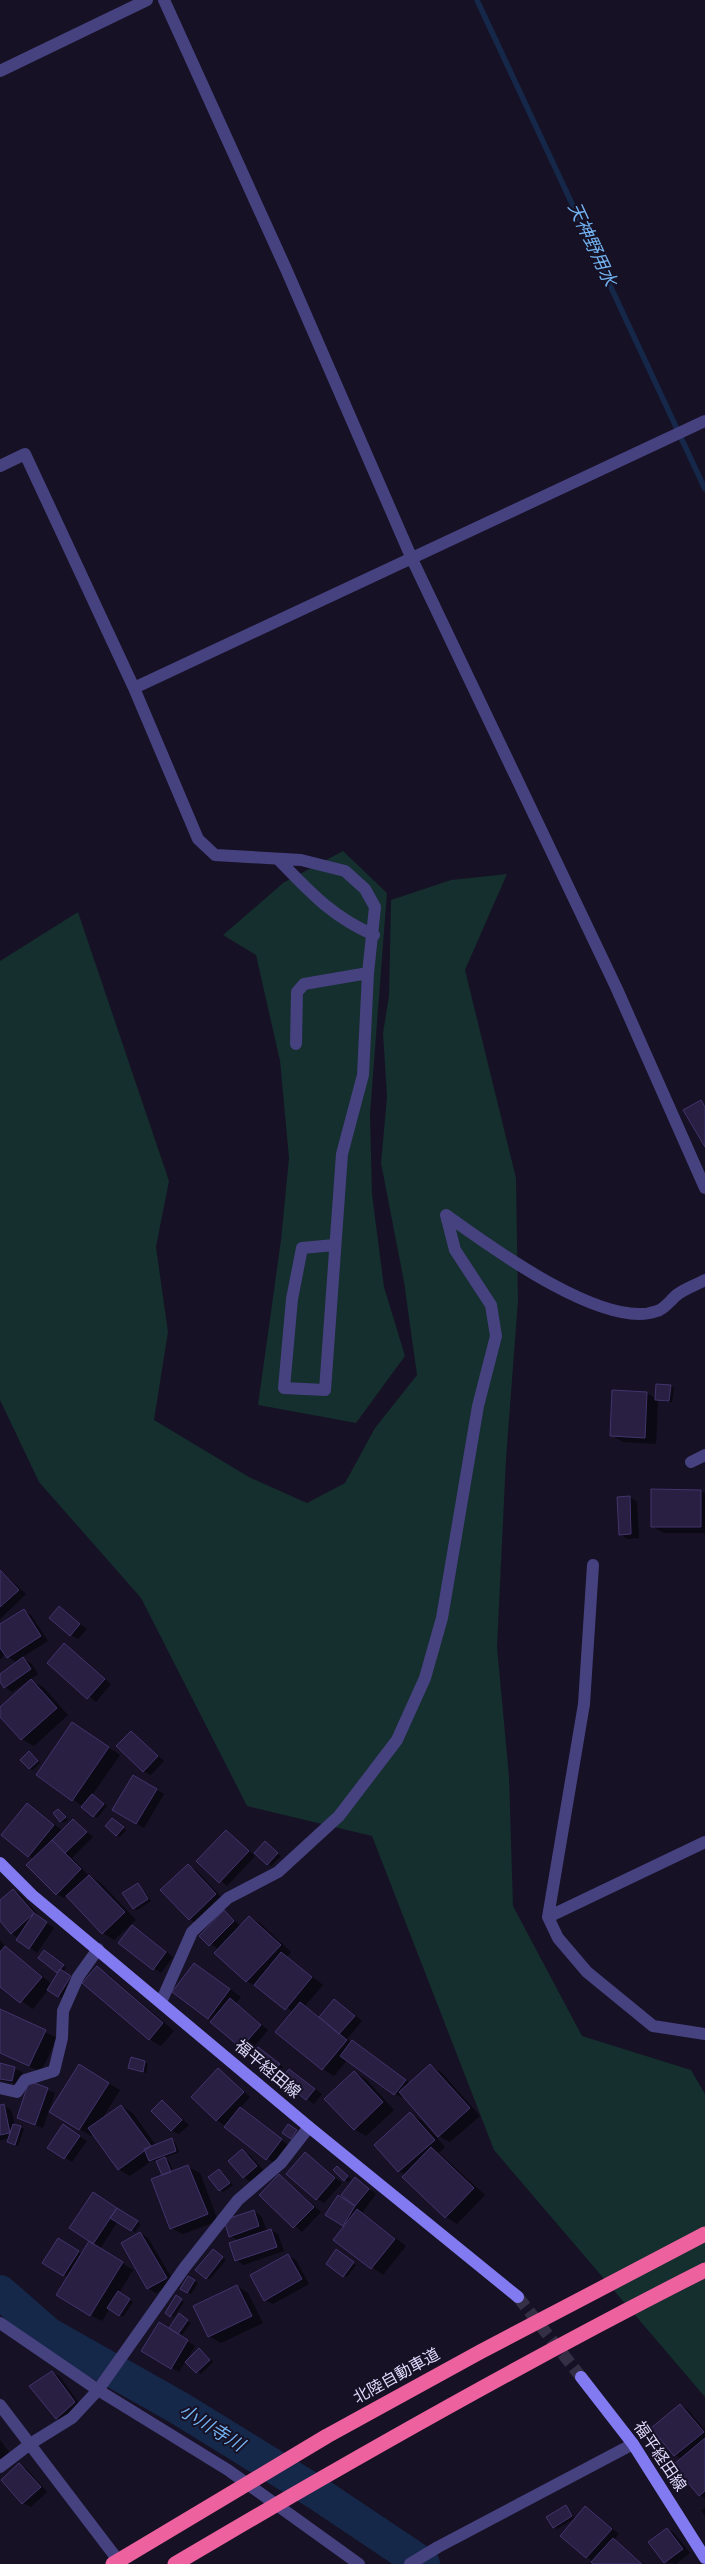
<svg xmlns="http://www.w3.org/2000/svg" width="705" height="2564" viewBox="0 0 705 2564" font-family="Overpass,'Noto Sans JP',sans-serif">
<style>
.green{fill:#152e2e}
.shadow{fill:#0007}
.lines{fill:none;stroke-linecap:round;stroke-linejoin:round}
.stream{stroke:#16284a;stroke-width:5.5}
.river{stroke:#16284a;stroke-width:34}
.building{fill:#281f43;stroke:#42346d}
.secondary-tunnel{stroke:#342f44;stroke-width:12;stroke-dasharray:12 6;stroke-linecap:butt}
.minor{stroke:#46417f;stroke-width:12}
.tertiary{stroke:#46417f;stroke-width:12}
.secondary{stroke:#827af1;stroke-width:12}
.motorway{stroke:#ee619f;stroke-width:15}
.labels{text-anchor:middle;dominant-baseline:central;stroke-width:4;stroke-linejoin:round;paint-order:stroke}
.street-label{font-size:16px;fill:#ded9fb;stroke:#161124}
.water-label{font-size:18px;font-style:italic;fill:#72b1f0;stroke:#161124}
</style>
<rect width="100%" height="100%" fill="#161124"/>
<path class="green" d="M343 851 387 893 370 1114 372 1194 384 1287 405 1356 356 1423 258 1405 281 1240 289 1158 280 1061 256 955 223 935 283 883Z
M507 874 465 970 516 1178 518 1301 506 1459 497 1647 509 1776 513 1906 582 2036 691 2070 705 2094V2397L494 2150 372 1836 247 1806 141 1598 39 1482 0 1400V961L78 912 169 1181 156 1247 168 1332 154 1420 249 1477 307 1503 345 1483 375 1428 417 1375 404 1282 381 1163 387 1097 383 1033 389 996 391 900 451 880Z"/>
<path class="shadow" d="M670 1386 674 1388 672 1402 658 1401 656 1444 623 1442 611 1435 647 1393 656 1399Z
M701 1491 705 1493V1533H664L652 1526Z
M630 1497 637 1502 639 1538 627 1539 620 1534Z
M0 1570 26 1594 0 1619Z
M59 1608 87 1629 78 1639 71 1635Z
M24 1611 31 1615 48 1641 21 1658 31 1663 38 1674 12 1692 5 1687 0 1680V1675L17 1663 5 1654 0 1660V1626Z
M64 1645 111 1684 96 1702 48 1663Z
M31 1681 43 1687 68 1715 34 1746 22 1739 0 1715V1709Z
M73 1724 120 1755 92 1795 107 1806 97 1818 73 1799Z
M131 1732 164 1761 151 1775 143 1771Z
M29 1753 40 1763 33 1770 30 1768Z
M134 1777 164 1794 144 1828 114 1810Z
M28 1804 63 1831 74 1820 93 1837 72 1858 88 1875 101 1883 136 1920 114 1940 103 1933 67 1895 64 1898 56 1894 34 1859 28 1856Z
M58 1810 68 1819 64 1823 61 1821Z
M116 1821 126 1830 120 1837 117 1835Z
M226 1831 255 1856 227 1886 198 1861Z
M265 1842 281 1856 271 1866 255 1853Z
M188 1866 196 1870 223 1899 197 1924 190 1919Z
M138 1884 151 1901 137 1910 134 1908Z
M13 1890 20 1894 42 1919 54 1928 37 1953 11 1933 0 1919V1901Z
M224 1912 241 1926 250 1917 261 1924 291 1952 287 1957 323 1985 305 2006 320 2017 334 2000 342 2005 362 2021 347 2039 352 2043 360 2046 410 2083 430 2066 441 2072 480 2116 450 2142 439 2136 404 2096 403 2098 395 2094 348 2059 334 2076 323 2069 277 2031 293 2012 259 1987 246 1981 219 1950 201 1936Z
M140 1931 173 1957 161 1973 154 1968Z
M0 1940 6 1948 52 1984 59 1973 40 1958 48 1953 66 1968 63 1972 74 1979 62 1998 48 1990 33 2009 0 1985V1954L2 1950 0 1952Z
M194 1964 241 1997 236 2003 268 2030 250 2052 208 2018Z
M97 1968 108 1974 174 2031 161 2046 149 2039Z
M0 2010 57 2038 41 2072 0 2053Z
M262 2051 283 2067 277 2075 273 2073Z
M132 2059 148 2064 146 2073 130 2068Z
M0 2064 23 2072 20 2085 0 2080Z
M218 2070 250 2097 240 2108 288 2145 274 2163 217 2120 192 2097Z
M289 2070 322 2094 314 2104 282 2080Z
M354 2072 366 2079 394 2110 366 2136 354 2129Z
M91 2073 120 2090 101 2121 121 2106 133 2113 157 2147 172 2140 175 2142 179 2152 164 2158 169 2161 173 2172 188 2167 200 2173 218 2221 183 2234 171 2228 165 2175 158 2161H151L130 2176 118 2169 93 2133 91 2136 51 2111Z
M30 2083 55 2093 43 2128 18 2118Z
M162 2102 189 2125 179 2134 171 2130Z
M0 2106H4L11 2110 15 2125 24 2129 18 2146 12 2144 10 2138 0 2140Z
M411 2114 422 2121 445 2147 439 2153 485 2195 457 2224 446 2217 404 2177 406 2175 399 2171Z
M70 2130 87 2141 72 2162 49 2147Z
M242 2151 250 2155 264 2171 251 2182 243 2177Z
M305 2153 342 2183 324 2203 317 2199Z
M340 2169 351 2179 348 2182 345 2180Z
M219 2170 233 2185 223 2192 210 2177Z
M280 2175 321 2212 302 2232 260 2195Z
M355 2179 376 2194 362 2213 406 2246 383 2275 335 2240 345 2226 327 2215 348 2202 342 2195Z
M101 2198 141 2224 135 2232 118 2221 100 2249 133 2270 119 2293 133 2302 123 2317 110 2308 102 2321 90 2315 68 2277 44 2262 66 2244 82 2254 91 2241Z
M254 2211 261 2216 267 2231 271 2230 278 2234 284 2251 244 2265 236 2260 240 2241 230 2236Z
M140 2233 148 2238 174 2282 156 2293 148 2288Z
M217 2253 226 2260 210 2279 206 2278Z
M340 2253 356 2265 347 2277 344 2276Z
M288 2256 296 2260 309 2284 273 2304 265 2300Z
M189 2278 198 2283 191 2294 182 2288Z
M237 2286 248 2293 263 2323 221 2343 209 2336Z
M177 2297 184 2302 174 2317 166 2312Z
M179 2315 191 2323 182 2335 170 2327Z
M159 2324 195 2346 179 2372 143 2351Z
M203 2352 213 2362 201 2374 187 2362Z
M52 2372 60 2377 82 2407 64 2423 57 2418Z
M680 2405 688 2410 705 2430V2498L700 2495 682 2459 675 2455 652 2428Z
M0 2440 13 2457 0 2467Z
M19 2465 27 2469 47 2492 31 2507 23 2503Z
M566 2507 575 2518 557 2529 554 2527Z
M586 2508 619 2534 614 2540 644 2564H595L562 2535Z
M705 2508V2516L701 2510Z
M667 2529 674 2533 690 2553 676 2564 665 2562Z"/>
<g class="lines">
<path class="stream" d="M477 0 705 489"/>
<path class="river" d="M0 2292 48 2334 179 2408 317 2493 423 2564"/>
</g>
<path class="building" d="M701 1100 705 1107V1147L683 1110Z
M656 1384 671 1385 669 1401 655 1400Z
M612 1390 647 1392 645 1438 610 1436Z
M651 1489 701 1490V1527H651Z
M630 1496 631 1534 619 1535 617 1497Z
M0 1570 19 1590 0 1607Z
M59 1606 80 1624 70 1636 49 1618Z
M24 1609 41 1636 7 1658 0 1648V1624Z
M64 1643 105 1679 87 1699 47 1663Z
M23 1657 31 1669 4 1688 0 1682V1674Z
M31 1679 57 1708 21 1740 0 1717V1707Z
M72 1722 109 1747 72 1801 36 1775Z
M131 1731 158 1756 143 1772 116 1746Z
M29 1751 38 1761 29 1769 20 1760Z
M133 1775 157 1789 136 1824 112 1810Z
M92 1794 104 1804 93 1817 81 1807Z
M27 1803 54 1825 28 1857 1 1835Z
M58 1809 66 1817 60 1822 53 1813Z
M112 1818 124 1827 116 1836 105 1826Z
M73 1819 87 1832 65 1853 52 1840Z
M226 1830 249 1851 219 1883 196 1861Z
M52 1840 81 1869 56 1895 26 1865Z
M265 1841 278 1853 267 1865 254 1853Z
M188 1864 216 1894 189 1920 160 1890Z
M89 1875 125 1912 102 1934 66 1896Z
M138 1883 148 1899 133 1909 122 1893Z
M13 1889 34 1913 11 1934 0 1921V1900Z
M224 1910 234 1921 209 1946 199 1936Z
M34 1913 47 1922 29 1949 16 1940Z
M249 1916 281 1945 246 1982 214 1953Z
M132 1925 166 1952 153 1970 118 1943Z
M5 1946 42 1977 20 2003 0 1987V1952Z
M44 1950 64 1965 57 1973 38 1958Z
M281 1952 312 1977 285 2010 254 1985Z
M194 1963 230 1989 208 2019 172 1992Z
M97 1966 163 2023 149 2040 82 1983Z
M60 1969 71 1976 58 1997 47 1990Z
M230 1998 261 2025 241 2048 210 2022Z
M334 1999 355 2016 339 2034 319 2017Z
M300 2002 347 2040 322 2070 275 2032Z
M0 2009 46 2030 29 2066 0 2053Z
M352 2040 406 2080 394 2095 340 2056Z
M258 2047 280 2064 273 2074 251 2057Z
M131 2057 145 2061 143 2072 128 2068Z
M0 2063 15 2067 12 2081 0 2079Z
M79 2064 109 2083 79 2130 49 2112Z
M430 2064 470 2108 438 2137 399 2092Z
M218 2068 244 2092 216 2121 191 2097Z
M289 2069 315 2089 306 2100 280 2080Z
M354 2071 383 2102 354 2130 324 2099Z
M29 2081 48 2088 35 2125 17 2118Z
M162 2100 182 2120 171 2131 151 2111Z
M4 2104 10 2133 0 2135V2105Z
M121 2105 151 2146 118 2170 88 2128Z
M240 2107 282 2139 266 2160 224 2127Z
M410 2112 435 2140 398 2172 374 2145Z
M13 2124 21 2126 15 2145 7 2142Z
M63 2124 80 2136 64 2159 47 2148Z
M288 2124 297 2130 291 2139 282 2133Z
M172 2138 176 2151 149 2161 144 2149Z
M431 2147 474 2188 445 2218 402 2177Z
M242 2149 257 2166 243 2178 228 2161Z
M305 2152 335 2178 316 2200 286 2174Z
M165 2157 171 2172 162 2175 156 2161Z
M188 2165 208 2214 170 2229 151 2179Z
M337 2166 348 2176 344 2181 333 2170Z
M219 2169 230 2183 219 2191 208 2177Z
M279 2174 314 2207 293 2228 259 2195Z
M355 2177 369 2189 355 2206 341 2195Z
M93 2192 117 2208 93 2244 69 2228Z
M338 2195 355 2206 343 2226 325 2215Z
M117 2208 138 2221 131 2231 110 2218Z
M357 2209 395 2239 371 2269 333 2240Z
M254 2210 259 2226 229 2237 224 2220Z
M271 2229 277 2247 235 2261 229 2243Z
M140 2232 167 2278 147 2289 121 2243Z
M58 2238 79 2251 63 2276 42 2263Z
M89 2241 123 2262 90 2316 56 2295Z
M213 2249 223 2257 206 2279 195 2270Z
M336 2249 354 2262 343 2277 326 2264Z
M288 2254 302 2279 264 2301 250 2275Z
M188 2276 195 2280 187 2293 180 2289Z
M237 2285 252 2316 208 2337 193 2306Z
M118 2291 130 2299 119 2316 107 2308Z
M176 2295 182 2299 170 2317 165 2313Z
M179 2313 188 2320 178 2334 169 2328Z
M159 2322 188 2340 171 2369 141 2351Z
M199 2348 210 2360 196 2373 185 2362Z
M52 2371 75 2402 56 2419 29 2386Z
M680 2404 704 2432 674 2456 651 2428Z
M705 2438V2491L699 2496 673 2465Z
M19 2463 41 2487 22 2504 1 2480Z
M566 2505 572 2516 553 2528 546 2517Z
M585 2506 612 2529 586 2558 560 2536Z
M667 2528 683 2549 664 2563 648 2542Z
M613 2538 642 2564H593L591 2562Z"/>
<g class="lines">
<path class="secondary-tunnel" d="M518 2297 581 2377"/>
<path class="minor" d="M164 0 286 269 412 559 616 987 705 1188
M0 71 147 0
M0 466 25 454 134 688 705 421
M134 688 198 839 215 855 301 860 345 871 365 889 375 907 368 973 363 1075 342 1154 325 1390 284 1388 292 1299 302 1248 334 1245
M278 859C309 891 331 916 374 935
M296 1044 297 992 304 984 368 973
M691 1462 705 1455
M705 1842 548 1917 558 1938 587 1972 653 2026 705 2034
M548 1917 584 1704 593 1565
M161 2002 192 1932 228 1898 278 1872 339 1816 397 1740 425 1678 442 1618 478 1406 496 1336 491 1305 455 1250 446 1215C488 1245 604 1331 657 1311 665 1309 671 1299 678 1294 686 1288 696 1285 705 1280
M0 2088 17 2092 25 2080 54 2071 62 2038 63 2011 78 1977 98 1949
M0 2323 98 2390 228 2470 359 2564
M0 2405 121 2564
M0 2467 30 2444 72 2418 98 2390 185 2267 238 2200 281 2163 309 2127"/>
<path class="tertiary" d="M410 2564 438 2547 633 2444"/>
<path class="secondary" d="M0 1863 32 1895 309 2127 518 2297
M581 2377 633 2444 705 2558"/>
<path class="motorway" d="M113 2564 327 2436 480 2352 705 2234
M175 2564C349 2461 525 2361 705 2270"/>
</g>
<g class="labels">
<g class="street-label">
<text transform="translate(267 2070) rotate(40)">福平経田線</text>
<text transform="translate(397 2377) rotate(-29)">北陸自動車道</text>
<text transform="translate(659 2457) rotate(56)">福平経田線</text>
</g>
<g class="water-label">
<text transform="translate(591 245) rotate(65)">天神野用水</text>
<text transform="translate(211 2429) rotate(32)">小川寺川</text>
</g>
</g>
</svg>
